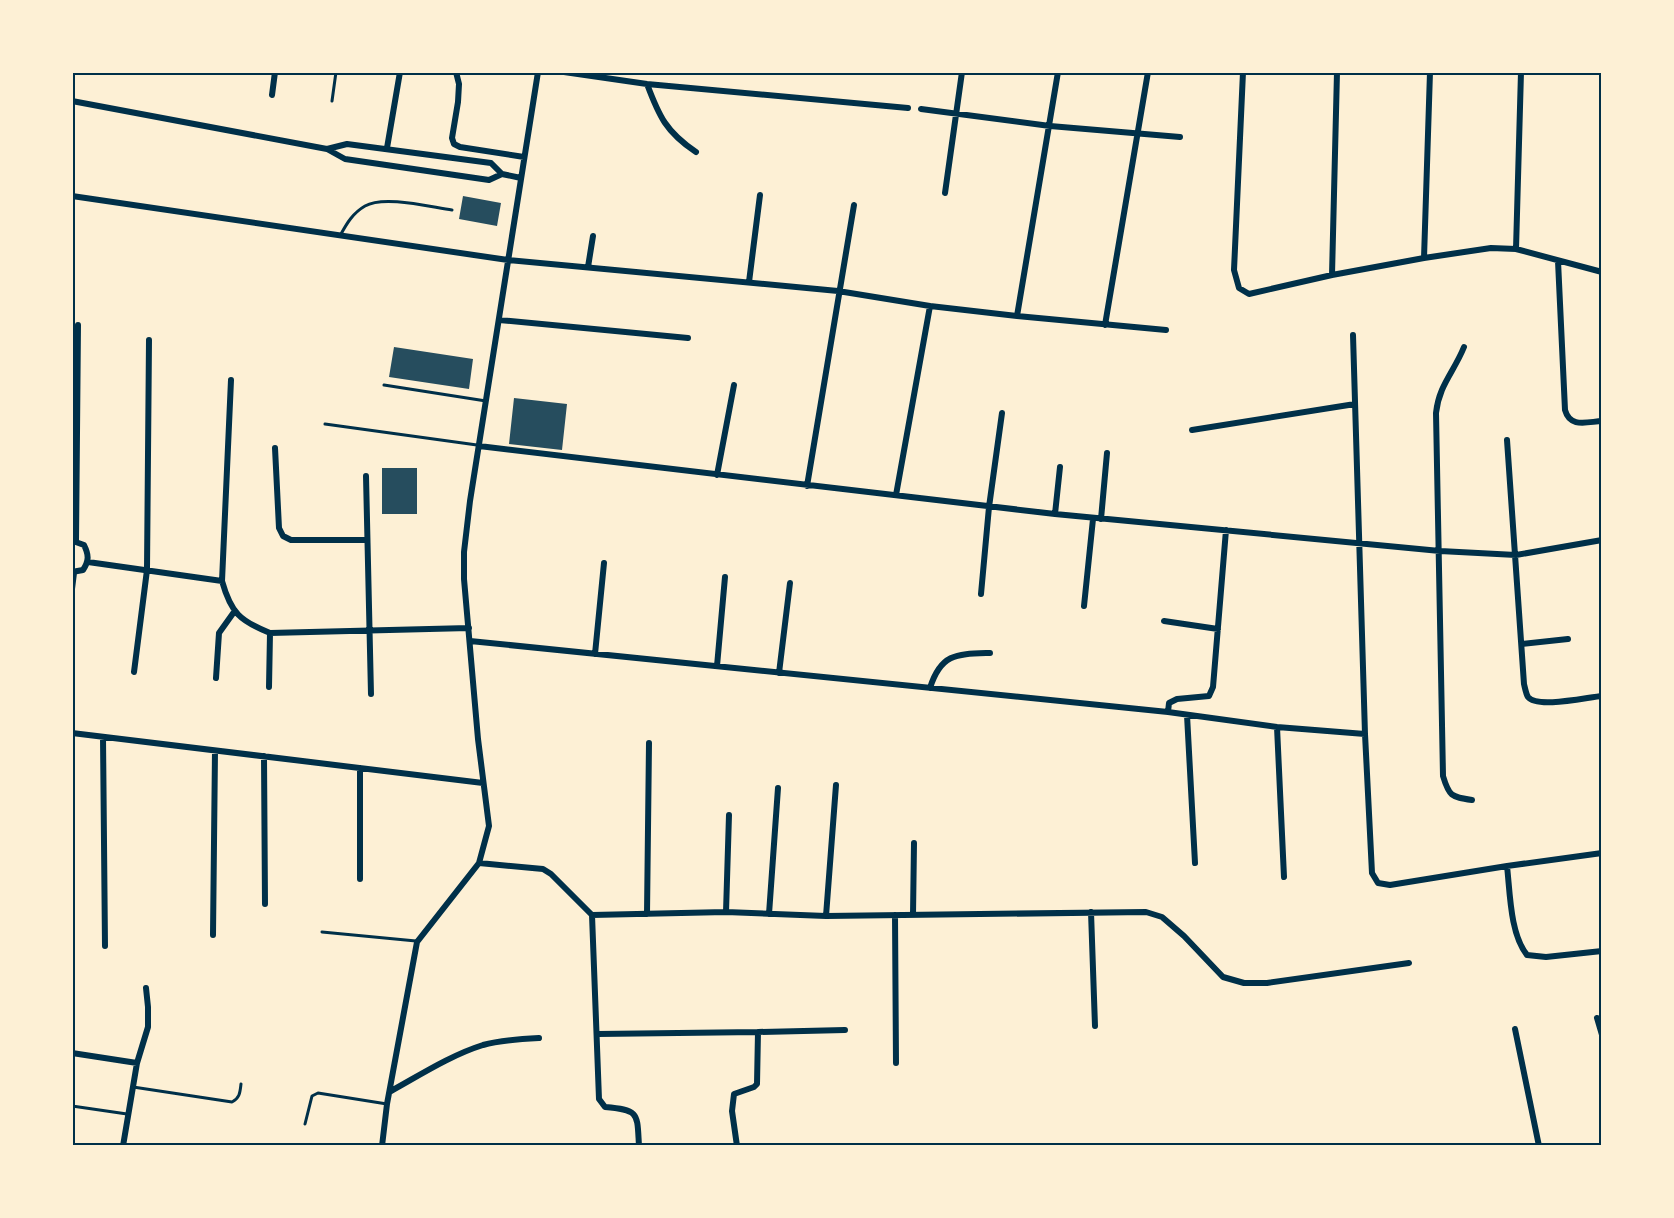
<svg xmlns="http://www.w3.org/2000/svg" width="1674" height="1218" viewBox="0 0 1674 1218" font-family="'Space Grotesk',sans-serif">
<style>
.building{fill:#264d5e}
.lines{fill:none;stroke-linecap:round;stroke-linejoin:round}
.service{stroke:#003049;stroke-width:3}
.minor{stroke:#003049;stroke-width:6}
.neatline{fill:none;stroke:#003049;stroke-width:2}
</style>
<rect width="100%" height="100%" fill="#fdf0d5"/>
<path class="building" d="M463 196 501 203 497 226 459 219Z
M394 347 473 359 469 389 389 377Z
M514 398 567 404 562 450 509 444Z
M382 468H417V514H382Z"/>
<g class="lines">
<path class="service" d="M332 101 336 72
M341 234C347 223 353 213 365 206 384 195 430 207 452 210
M384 385 486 401
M325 424 477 445
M322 932 416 941
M133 1087 232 1102C240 1098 240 1092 241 1084
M72 1106 127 1114
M305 1124 312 1096 318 1093 387 1104"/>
<path class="minor" d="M456 72 459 84 458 102 452 138 454 144 460 147 524 157
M564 72 647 84 908 108
M1243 72 1234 270 1239 288 1249 294 1332 275 1424 258 1491 248 1516 249 1602 272
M647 84C659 116 666 132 696 152
M272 95 275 72
M72 101 327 149 345 159 489 180 502 174
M921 109 1050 126 1180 137
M387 148 400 72
M327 149 347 144 491 163 502 174 521 178
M945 193 962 72
M72 196 508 260 838 291 930 306 1017 316 1166 330
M1516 249 1521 72
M1424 258 1430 72
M1558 261 1565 410C1570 428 1586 422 1602 421
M588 267 593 236
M1332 275 1337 72
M749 282 760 195
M1017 316 1058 72
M499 320 688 338
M1105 325 1148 72
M1353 335 1365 734 1372 873 1378 883 1390 885 1507 866 1602 853
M1464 347C1454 372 1439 385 1436 413L1443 776C1449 796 1451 797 1472 800
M231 380 222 581C231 613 240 621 270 633
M1192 430 1355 404
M1507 440 1524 684C1525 688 1526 694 1528 697 1537 709 1588 697 1602 696
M479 446 1055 514 1440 551 1516 555 1602 540
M275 448 279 528 283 536 291 540H367
M717 475 734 385
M366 476 371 694
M807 486 854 205
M896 495 930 306
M1055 514 1060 467
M1101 519 1107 453
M76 541 78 325
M88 562 222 581
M72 572 83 570C89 561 89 555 84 545L73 541
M72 589 74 573
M981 594 989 507 1002 413
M1084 606 1093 519
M1164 621 1218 629
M470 641 1168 712 1277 727 1365 734
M1522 644 1568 639
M595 654 604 563
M717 666 725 577
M134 672 147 570 149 340
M779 673 790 583
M216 678 219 633 234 612
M269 687 270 633 469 628
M930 688C941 653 957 654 990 653
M1168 712 1169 703 1177 699 1209 696 1213 687 1226 530
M1187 715 1195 863
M1277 727 1284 877
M72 733 483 783
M103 737 105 946
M264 756 265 904
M360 768V879
M479 863 543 869 551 874 592 915 726 912 826 916 1146 912 1162 917 1184 936 1223 977 1244 983H1267L1409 963
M1507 866C1510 892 1510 934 1527 955L1546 957 1602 951
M726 912 729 815
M1091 912 1095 1026
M647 914 649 743
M769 914 778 788
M592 915 599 1099 605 1107C640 1110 637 1113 639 1146
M895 915 896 1063
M913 915 914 843
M826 916 836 785
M213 935 215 751
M1597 1018 1602 1035
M1515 1029 1539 1146
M758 1032 845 1030
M598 1034 758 1032 757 1084 754 1087 734 1094 732 1111 737 1146
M72 1053 137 1063
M391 1091C420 1075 451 1055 483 1045 501 1040 520 1039 539 1038
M123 1146 137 1063 148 1027V1007L146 988
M382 1146 387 1104 417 942 479 863 489 826 478 739 464 579V552L470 501 538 72"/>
</g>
<rect width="1674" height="1218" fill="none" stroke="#fdf0d5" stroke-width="147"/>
<rect x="74" y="74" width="1526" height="1070" class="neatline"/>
</svg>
